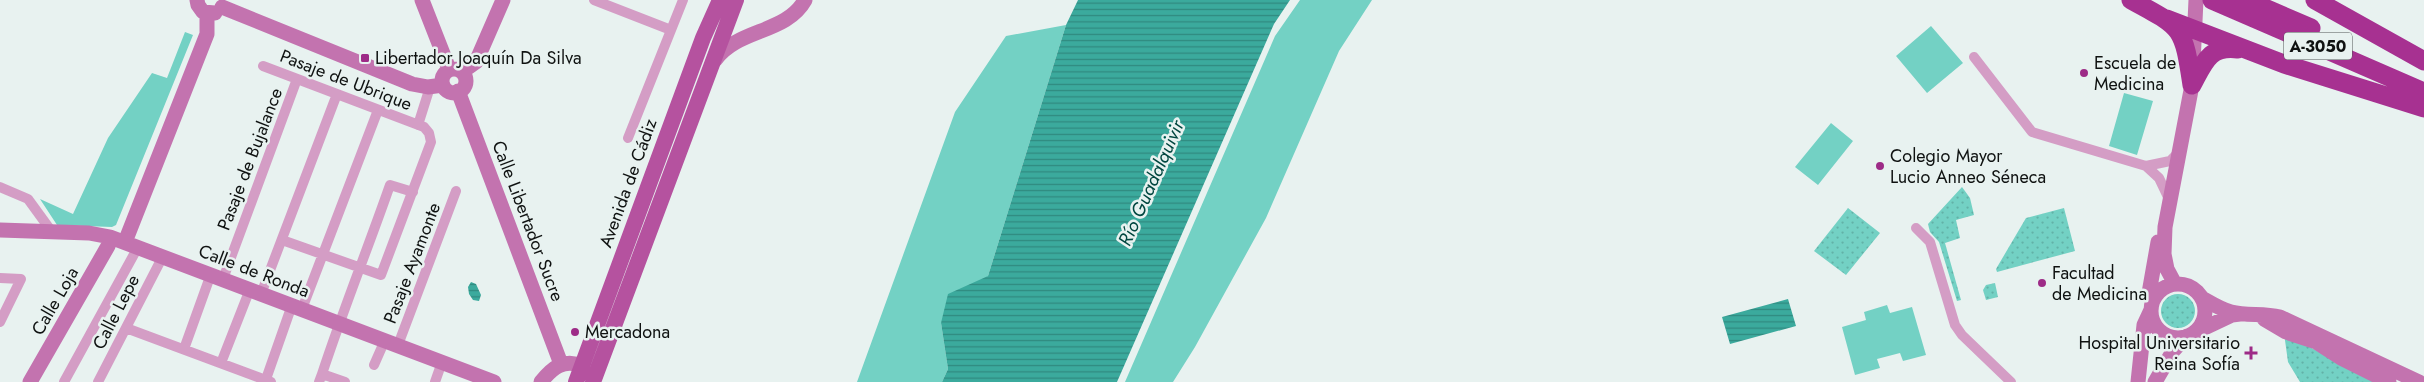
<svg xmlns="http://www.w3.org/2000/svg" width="2424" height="382" viewBox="0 0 2424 382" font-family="Jost,sans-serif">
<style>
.grass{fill:url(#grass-dots)}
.park{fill:#73d1c4}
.water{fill:url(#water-rules)}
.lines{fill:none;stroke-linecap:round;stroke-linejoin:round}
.street{stroke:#d49dc5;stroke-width:10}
.secondary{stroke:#c373af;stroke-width:15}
.primary{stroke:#b5529f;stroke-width:16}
.highway{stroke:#a73191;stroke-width:19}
.poi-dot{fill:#9d2b87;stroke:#e8f2f0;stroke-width:2}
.labels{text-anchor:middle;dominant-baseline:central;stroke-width:5;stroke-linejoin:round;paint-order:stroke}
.shield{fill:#e8f2f0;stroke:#505554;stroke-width:1}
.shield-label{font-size:16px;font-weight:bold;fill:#0f1211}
.poi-label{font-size:18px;fill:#0f1211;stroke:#e8f2f0;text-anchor:start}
.street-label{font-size:18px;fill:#0f1211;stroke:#e8f2f0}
.water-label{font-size:19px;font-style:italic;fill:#024740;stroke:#e8f2f0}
</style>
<defs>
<pattern id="grass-dots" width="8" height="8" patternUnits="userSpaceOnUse" patternTransform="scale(1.25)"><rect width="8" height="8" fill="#73d1c4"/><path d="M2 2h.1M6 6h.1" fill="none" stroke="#62b2a7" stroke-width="1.8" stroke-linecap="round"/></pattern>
<pattern id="water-rules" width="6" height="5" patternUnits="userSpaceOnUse" patternTransform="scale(1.25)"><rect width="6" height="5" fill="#3baa9d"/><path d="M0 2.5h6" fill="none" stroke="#30897f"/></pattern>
</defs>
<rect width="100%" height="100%" fill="#e8f2f0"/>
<path class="grass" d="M1962 187 1970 198 1974 215 1956 220 1960 238 1945 243 1961 300 1957 301 1939 242 1930 232 1928 224Z
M1848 208 1880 233 1846 275 1814 251Z
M2064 208 2075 251 1997 272 1996 269 2026 218Z
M1995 283 1998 297 1986 300 1983 290 1986 285Z
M2161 311a17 17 0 1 1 34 0a17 17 0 1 1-34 0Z
M2284 333 2374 382H2300L2288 362Z"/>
<path class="park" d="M1300 0H1372L1339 51 1266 218 1195 347 1173 382H1125L1275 36Z
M1066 25 988 276 941 323 948 369 942 382H857L955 112 1006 36Z
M1931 26 1963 63 1927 93 1896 56Z
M185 32 193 35 116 225 112 227 57 225 40 199 73 214 108 138 152 73 167 78Z
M2124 93 2153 101 2137 155 2109 146Z
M1831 123 1853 141 1818 185 1795 167Z
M1887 305 1890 313 1912 307 1926 355 1903 361 1900 353 1877 359 1880 368 1855 375 1842 327 1866 320 1864 312Z"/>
<path class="water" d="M1078 0H1290L1274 24 1117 382H942L948 369 941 323 948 294 988 276 1066 25Z
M471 282 476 284 481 295 479 301 473 300 469 294 468 287Z
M1788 299 1796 326 1730 344 1722 317Z"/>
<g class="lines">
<path class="street" d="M594 0 671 30
M1974 57 2032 132 2146 166 2170 161 2179 152
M263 66 424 127 429 133 431 142 381 275 282 240
M418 125 430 87
M628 138 683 0
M2146 166 2159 178 2169 199
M0 187 28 199 52 232
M1916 228 1930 242 1955 325 1962 335 2011 382
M0 278 21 279 0 322
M223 279 297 79
M261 294 337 94
M302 309 378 110
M126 328 271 382
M398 345 456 191
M184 349 211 274
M221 363 250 289
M374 365 385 340
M322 374C343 310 368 248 390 185L413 192
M64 382 138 247
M98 382 163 256
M265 382 292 305
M319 382 322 374 345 382
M435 382 442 362"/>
<path class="secondary" d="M197 0 198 5 203 12 215 13
M422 0 449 69
M222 7 412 84 428 87 443 85
M715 60C738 28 786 34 805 0
M442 81a12 12 0 1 1 24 0a12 12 0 1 1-24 0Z
M462 72 476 62 503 0
M458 91 561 364
M0 230 89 233 110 237 494 382
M125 242 207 34V13
M2151 311a27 27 0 1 1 54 0a27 27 0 1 1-54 0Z
M2175 284 2167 269 2164 254 2165 227 2192 85 2196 0
M2202 298C2211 303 2220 309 2231 312 2247 316 2263 313 2280 317L2419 382
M2152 301 2149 293 2158 242
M2264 319 2286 332 2316 342 2341 358 2389 382
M2196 332 2232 315 2240 314
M30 382 108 246 110 237
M541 382C552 368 564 358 582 366
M2138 382 2144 325 2151 310
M2155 382 2173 351 2187 336"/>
<path class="primary" d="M576 382 703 38 720 0
M593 382 736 0"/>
<path class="highway" d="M2131 0C2183 28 2183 26 2192 85
M2212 0 2424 92
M2246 0 2311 28
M2315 0 2424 61
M2167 19 2284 64 2424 108
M2192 85C2204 63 2209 45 2238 49"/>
</g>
<g class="poi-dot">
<rect x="360" y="53" width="10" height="10" rx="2.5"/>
<circle cx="2084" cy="73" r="5"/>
<circle cx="1880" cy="166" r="5"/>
<circle cx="2042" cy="283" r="5"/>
<circle cx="575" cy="332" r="5"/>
<path d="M2248.5 345.5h5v5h5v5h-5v5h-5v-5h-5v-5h5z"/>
</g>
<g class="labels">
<rect class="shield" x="2284" y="32.5" width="68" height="27" rx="4"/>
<g class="shield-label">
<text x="2318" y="46">A-3050</text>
</g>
<g class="poi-label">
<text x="375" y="58">Libertador Joaquín Da Silva</text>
<text x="2094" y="63">Escuela de<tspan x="2094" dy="21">Medicina</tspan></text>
<text x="1890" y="156">Colegio Mayor<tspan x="1890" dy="21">Lucio Anneo Séneca</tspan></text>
<text x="2052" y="273">Facultad<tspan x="2052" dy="21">de Medicina</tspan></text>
<text x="585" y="332">Mercadona</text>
<text x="2240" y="343" text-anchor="end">Hospital Universitario<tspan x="2240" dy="21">Reina Sofía</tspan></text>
</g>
<g class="street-label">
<text transform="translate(346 80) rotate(21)">Pasaje de Ubrique</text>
<text transform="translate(250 159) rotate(-69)">Pasaje de Bujalance</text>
<text transform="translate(628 183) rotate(-70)">Avenida de Cádiz</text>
<text transform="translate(528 221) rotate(69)">Calle Libertador Sucre</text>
<text transform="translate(412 263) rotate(-69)">Pasaje Ayamonte</text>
<text transform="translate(254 271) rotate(21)">Calle de Ronda</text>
<text transform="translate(55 301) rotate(-60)">Calle Loja</text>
<text transform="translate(116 312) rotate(-63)">Calle Lepe</text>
</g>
<g class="water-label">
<text transform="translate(1151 183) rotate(-66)">Río Guadalquivir</text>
</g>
</g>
</svg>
